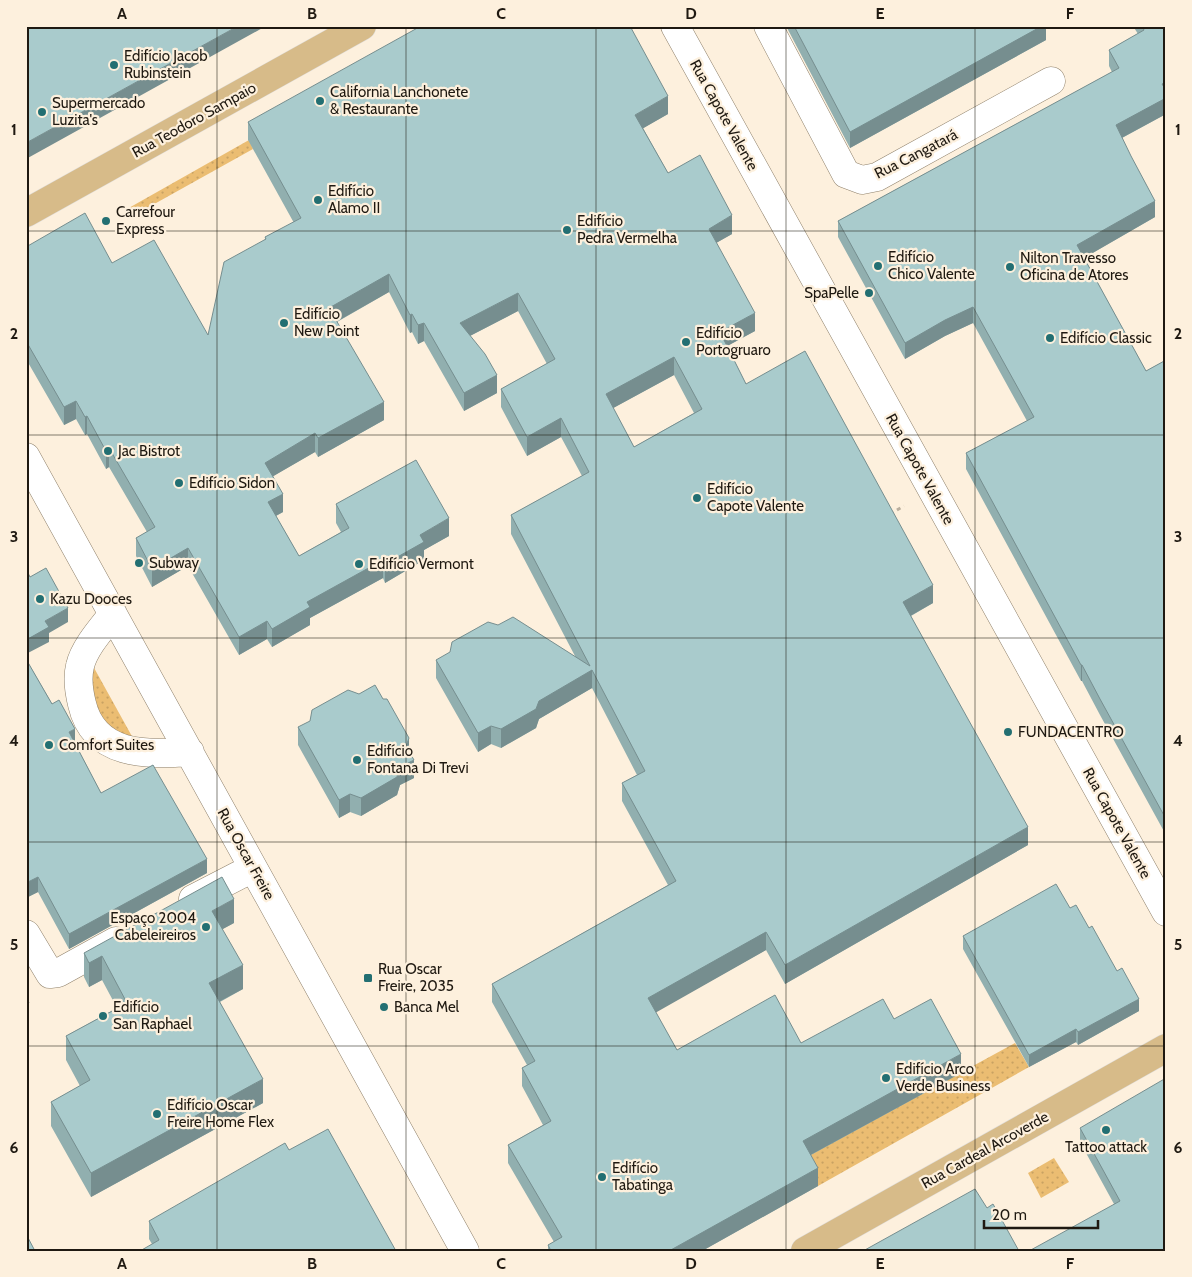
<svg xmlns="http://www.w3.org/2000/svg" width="1192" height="1277" viewBox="0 0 1192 1277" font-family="Cabin,sans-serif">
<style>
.garden{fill:url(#garden-dots)}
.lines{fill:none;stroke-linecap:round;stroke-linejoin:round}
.minor-casing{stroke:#8f816b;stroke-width:29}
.major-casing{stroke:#e0dfde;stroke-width:29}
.path{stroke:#b9ae9e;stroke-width:3;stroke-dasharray:4 4;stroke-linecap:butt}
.minor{stroke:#fff;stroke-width:28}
.major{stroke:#d7bb89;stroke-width:28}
.wall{fill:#91afaf;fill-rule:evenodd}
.shaded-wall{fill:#768e8f}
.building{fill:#a9cbcc;stroke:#768e8f;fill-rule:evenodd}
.grid{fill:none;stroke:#1f1911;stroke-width:1;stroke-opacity:0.55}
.poi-dot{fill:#236f72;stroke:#fdf0dd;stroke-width:2}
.labels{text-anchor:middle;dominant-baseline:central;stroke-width:4.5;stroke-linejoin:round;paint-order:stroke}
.poi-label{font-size:15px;fill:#1f1911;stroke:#fdf0dd;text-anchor:start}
.street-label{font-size:15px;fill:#1f1911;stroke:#fdf0dd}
.neatline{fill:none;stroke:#1f1911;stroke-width:2}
.grid-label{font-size:16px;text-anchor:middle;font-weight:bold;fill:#1f1911}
</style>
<defs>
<pattern id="garden-dots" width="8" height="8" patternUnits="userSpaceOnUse" patternTransform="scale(1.25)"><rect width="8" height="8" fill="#ebbd72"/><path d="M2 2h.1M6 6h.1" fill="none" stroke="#c9a262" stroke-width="1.8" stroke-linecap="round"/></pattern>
</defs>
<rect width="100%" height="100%" fill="#fdf0dd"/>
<path class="garden" d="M249 140 253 149 131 217 127 209Z
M93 666 134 740 122 739 91 709Z
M1015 1043 1029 1067 818 1186 773 1105 841 1138Z
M1054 1158 1069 1182 1041 1198 1028 1173Z"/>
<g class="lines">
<defs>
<path id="minor" d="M675 26 1166 912
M768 26 846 174 862 180 877 177 1051 81
M26 457 465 1251
M113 614C102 628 84 648 80 666 77 678 79 692 82 704 94 756 146 755 190 752
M193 899 253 868
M26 934 50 974 58 973 116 941"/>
<path id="major" d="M26 213 362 26
M805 1251 1166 1048"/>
</defs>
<use href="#minor" class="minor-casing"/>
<use href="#major" class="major-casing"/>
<path class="path" d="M890 514 904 506"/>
<use href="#minor" class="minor"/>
<use href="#major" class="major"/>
</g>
<path class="wall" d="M786 26H1046V40L850 148Z
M1133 26H1166V114L1122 138 1155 217 1084 258 1146 371 1166 360V835L1100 715 1082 681H1081L966 469V453L1027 421 973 323 945 336 905 359 838 237V221L1112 72 1109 66V50L1138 34Z
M668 114 643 128 668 173 732 234 716 243 755 331 727 346 746 384 933 603 911 616 1028 845 785 984 766 950 655 1012 677 1050 801 1043 894 1019 961 1073 811 1155 818 1186 702 1251H548V1245L554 1242 508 1163V1145L543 1125 522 1086V1068L527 1065 492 1002V984L668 885 622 801V783L637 775 592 688 539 719 536 728 501 748 491 744 478 752 436 678V660L575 656 511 534V515L582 476 561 437 527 456 501 407V389L547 364 518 311 470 336 497 393 464 411 424 341 418 344 412 332 410 333 389 292 337 322 384 420 318 457 315 452 273 476 283 512 276 516 299 556 341 532 336 523V504L449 536 424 550V560L385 583 383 578 310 618V625L272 647 267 639 239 655 188 566 152 587 136 556V538L147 532 109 467 106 469 87 434 85 435 76 419 64 425 26 359V247L112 263 208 335 265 239V237L294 223 248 140V122ZM674 375 694 413 634 447 613 408Z
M26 659 75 743 101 793 207 873 69 949 38 892 26 898Z
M298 727 409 750 414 778 400 785 397 795 361 816 350 812 339 818 298 745Z
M1070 908 1089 928 1139 1011 1078 1045 1076 1042 1029 1067 963 949V936Z
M234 923 222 929 243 989 220 1002 263 1103 91 1197 51 1126V1102L80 1086 66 1060V1036L117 1008 102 980 89 987 84 977V953Z
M1080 1128 1166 1251 1114 1204 1080 1142Z
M289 1150 396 1251 152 1244 149 1239V1221Z"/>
<path class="shaded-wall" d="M238 26H266L26 159V143Z
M1040 26H1046V40L850 148V132Z
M1166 82V114L1116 141V125L1162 84Z
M668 96V114L635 133V115Z
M1155 201V217L1077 262V245Z
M732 215V234L709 247V229Z
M389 274V292L329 326V308Z
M518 293V311L460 341V323Z
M973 307V323L945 336 905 359V343L945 320Z
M755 313V331L720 350V332Z
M412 314V332L410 333V315Z
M424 323V341L418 344V325Z
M674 357V375L606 412V394Z
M497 375V393L464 411V393Z
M76 401V419L64 425V407Z
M384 402V420L318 457V438Z
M87 416V434L85 435V417Z
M561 418V437L527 456V437Z
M315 433V452L265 481V463Z
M109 448V467L106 469V451Z
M283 494V512L268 520V502Z
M449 518V536L424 550V560L385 583V564L420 535Z
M188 548V566L152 587V569Z
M383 560V578L310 618V625L272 647V629L307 602Z
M933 585V603L903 620V602Z
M68 608V622L49 633V642L26 654V640L45 621Z
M267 621V639L239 655V637Z
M1081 665H1082V681H1081Z
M592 670V688L539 719 536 728 501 748V729L539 701Z
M491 726V744L478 752V733Z
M75 729V744L69 732Z
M409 738V756L406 746Z
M414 760V778L400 785 397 795 361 816V798L400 767Z
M350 794V812L339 818V800Z
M1028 827V845L785 984V965Z
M207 859V873L69 949V934Z
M38 877V892L26 898V883Z
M234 899V923L212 935V911Z
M766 932V950L648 1017V998Z
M102 956V980L89 987V963Z
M243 965V989L209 1007V983Z
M1139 999V1011L1078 1045V1032Z
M29 1003V1018L26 1019V1004Z
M1076 1029V1042L1029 1067V1055Z
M961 1054V1073L803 1159V1141Z
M263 1079V1103L91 1197V1173Z
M818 1168V1186L702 1251H669Z"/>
<path class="building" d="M26 26H238L26 143Z
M421 26H630L668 96 635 115 668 173 700 155 732 215 709 229 755 313 720 332 746 384 805 351 933 585 903 602 1028 827 785 965 766 932 648 998 677 1050 775 995 801 1043 883 999 894 1019 931 999 961 1054 803 1141 818 1168 669 1251H551L548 1245 562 1237 508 1145 551 1121 522 1068 535 1061 492 984 676 881 622 783 645 771 592 670 539 701 536 709 501 729 491 726 478 733 436 660 450 652 452 642 488 622 498 625 513 617 590 666 511 515 589 472 561 418 527 437 501 389 555 359 518 293 460 323 485 354 497 375 464 393 424 323 418 325 412 314 410 315 389 274 329 308 384 402 318 438 315 433 265 463 283 494 268 502 299 556 349 528 336 504 416 460 449 518 420 535 424 542 385 564 383 560 307 602 310 607 272 629 267 621 239 637 188 548 152 569 136 538 155 527 109 448 106 451 87 416 85 417 76 401 64 407 26 341V247L85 213 112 263 154 240 208 335 224 262 266 239 265 237 301 218 248 122ZM674 357 702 409 634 447 606 394Z
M794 26H1042L850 132Z
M1142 26H1166V82L1162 84 1166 90V98L1116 125 1131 156 1155 201 1077 245 1146 371 1166 360V819L1100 699 1082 665H1081L966 453 1034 417 973 307 945 320 905 343 838 221 1119 68 1109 50 1144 30Z
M46 568 68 608 45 621 49 627 26 640V569L30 577Z
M26 659 52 704 59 700 75 729 69 732 101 793 153 765 207 859 69 934 38 877 26 883Z
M375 685 383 699H387L409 738 406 746 414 760 400 767 397 777 361 798 350 794 339 800 298 727 310 721 312 710 348 690 359 694Z
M222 877 234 899 212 911 243 965 209 983 263 1079 91 1173 51 1102 90 1080 66 1036 127 1003 102 956 89 963 84 953Z
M1056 884 1070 908 1076 905 1089 928 1092 926 1117 971 1122 968 1139 999 1078 1032 1076 1029 1029 1055 963 936Z
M26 997 29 1003 26 1004Z
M1166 1078V1251H1029L1120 1201 1080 1128Z
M328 1129 396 1251H140L159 1240 149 1221 285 1143 289 1150Z
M975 1189 987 1208 993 1204 1019 1251H863Z
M26 1234 35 1251H26Z"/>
<path class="grid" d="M217 26V1251M406 26V1251M596 26V1251M786 26V1251M975 26V1251M26 231H1166M26 435H1166M26 638H1166M26 842H1166M26 1046H1166"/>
<g class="poi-dot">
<circle cx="114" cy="65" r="5"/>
<circle cx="320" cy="101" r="5"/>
<circle cx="42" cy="112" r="5"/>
<circle cx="318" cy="200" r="5"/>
<circle cx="106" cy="221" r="5"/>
<circle cx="567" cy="230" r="5"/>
<circle cx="878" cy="266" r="5"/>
<circle cx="1010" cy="267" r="5"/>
<circle cx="869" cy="293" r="5"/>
<circle cx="284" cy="323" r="5"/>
<circle cx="1050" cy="338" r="5"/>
<circle cx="686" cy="342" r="5"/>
<circle cx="108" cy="451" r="5"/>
<circle cx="179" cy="483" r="5"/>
<circle cx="697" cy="498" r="5"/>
<circle cx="139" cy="563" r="5"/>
<circle cx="359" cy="564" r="5"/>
<circle cx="40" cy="599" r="5"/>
<circle cx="1008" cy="732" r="5"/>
<circle cx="49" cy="745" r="5"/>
<circle cx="357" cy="760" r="5"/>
<circle cx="206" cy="927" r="5"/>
<rect x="363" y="973" width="10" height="10" rx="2.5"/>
<circle cx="384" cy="1007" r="5"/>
<circle cx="103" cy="1016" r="5"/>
<circle cx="886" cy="1078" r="5"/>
<circle cx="157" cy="1114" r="5"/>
<circle cx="1106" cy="1130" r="5"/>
<circle cx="602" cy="1177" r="5"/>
</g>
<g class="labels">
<g class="poi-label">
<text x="124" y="56">Edifício Jacob<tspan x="124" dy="17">Rubinstein</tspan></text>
<text x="330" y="92">California Lanchonete<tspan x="330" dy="17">&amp; Restaurante</tspan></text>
<text x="52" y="103">Supermercado<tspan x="52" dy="17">Luzita's</tspan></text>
<text x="328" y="191">Edifício<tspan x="328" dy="17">Alamo II</tspan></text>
<text x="116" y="212">Carrefour<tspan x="116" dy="17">Express</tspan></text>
<text x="577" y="221">Edifício<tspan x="577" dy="17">Pedra Vermelha</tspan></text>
<text x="888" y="257">Edifício<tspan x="888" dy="17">Chico Valente</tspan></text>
<text x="1020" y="258">Nilton Travesso<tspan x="1020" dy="17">Oficina de Atores</tspan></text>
<text x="859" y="293" text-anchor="end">SpaPelle</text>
<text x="294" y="314">Edifício<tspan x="294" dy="17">New Point</tspan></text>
<text x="696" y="333">Edifício<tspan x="696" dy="17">Portogruaro</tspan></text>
<text x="1060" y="338">Edifício Classic</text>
<text x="118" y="451">Jac Bistrot</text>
<text x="189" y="483">Edifício Sidon</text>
<text x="707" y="489">Edifício<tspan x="707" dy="17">Capote Valente</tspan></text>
<text x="149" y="563">Subway</text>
<text x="369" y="564">Edifício Vermont</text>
<text x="50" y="599">Kazu Dooces</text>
<text x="1018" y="732">FUNDACENTRO</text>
<text x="59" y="745">Comfort Suites</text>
<text x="367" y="751">Edifício<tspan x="367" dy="17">Fontana Di Trevi</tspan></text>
<text x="196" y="918" text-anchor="end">Espaço 2004<tspan x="196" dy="17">Cabeleireiros</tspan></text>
<text x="378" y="969">Rua Oscar<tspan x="378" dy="17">Freire, 2035</tspan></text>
<text x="113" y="1007">Edifício<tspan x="113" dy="17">San Raphael</tspan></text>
<text x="394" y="1007">Banca Mel</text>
<text x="896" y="1069">Edifício Arco<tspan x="896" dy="17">Verde Business</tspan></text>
<text x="167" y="1105">Edifício Oscar<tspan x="167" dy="17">Freire Home Flex</tspan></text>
<text x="1106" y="1147" text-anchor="middle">Tattoo attack</text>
<text x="612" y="1168">Edifício<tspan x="612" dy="17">Tabatinga</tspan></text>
</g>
<g class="street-label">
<text transform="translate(724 115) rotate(61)">Rua Capote Valente</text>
<text transform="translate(194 120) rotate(-29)">Rua Teodoro Sampaio</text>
<text transform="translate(916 154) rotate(-27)">Rua Cangatará</text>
<text transform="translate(920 469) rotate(61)">Rua Capote Valente</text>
<text transform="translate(1117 823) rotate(61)">Rua Capote Valente</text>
<text transform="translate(246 854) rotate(61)">Rua Oscar Freire</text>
<text transform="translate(985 1150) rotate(-29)">Rua Cardeal Arcoverde</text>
</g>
</g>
<rect width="1192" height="1277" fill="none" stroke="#fdf0dd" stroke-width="55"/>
<path d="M984 1220v8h114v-8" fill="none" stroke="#1f1911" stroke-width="2.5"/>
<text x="992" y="1220" font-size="15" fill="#1f1911" stroke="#fdf0dd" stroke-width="4" paint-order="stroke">20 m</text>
<rect x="28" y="28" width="1136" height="1222" class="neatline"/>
<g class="grid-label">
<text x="122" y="19">A</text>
<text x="312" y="19">B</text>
<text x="501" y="19">C</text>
<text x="691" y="19">D</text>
<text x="880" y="19">E</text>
<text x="1070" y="19">F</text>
<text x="14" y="135">1</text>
<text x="1178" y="135">1</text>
<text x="14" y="339">2</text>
<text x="1178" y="339">2</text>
<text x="14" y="542">3</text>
<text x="1178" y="542">3</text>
<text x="14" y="746">4</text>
<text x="1178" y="746">4</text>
<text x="14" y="950">5</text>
<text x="1178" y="950">5</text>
<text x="14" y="1153">6</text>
<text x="1178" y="1153">6</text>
<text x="122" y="1269">A</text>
<text x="312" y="1269">B</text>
<text x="501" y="1269">C</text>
<text x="691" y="1269">D</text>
<text x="880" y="1269">E</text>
<text x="1070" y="1269">F</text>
</g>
</svg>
